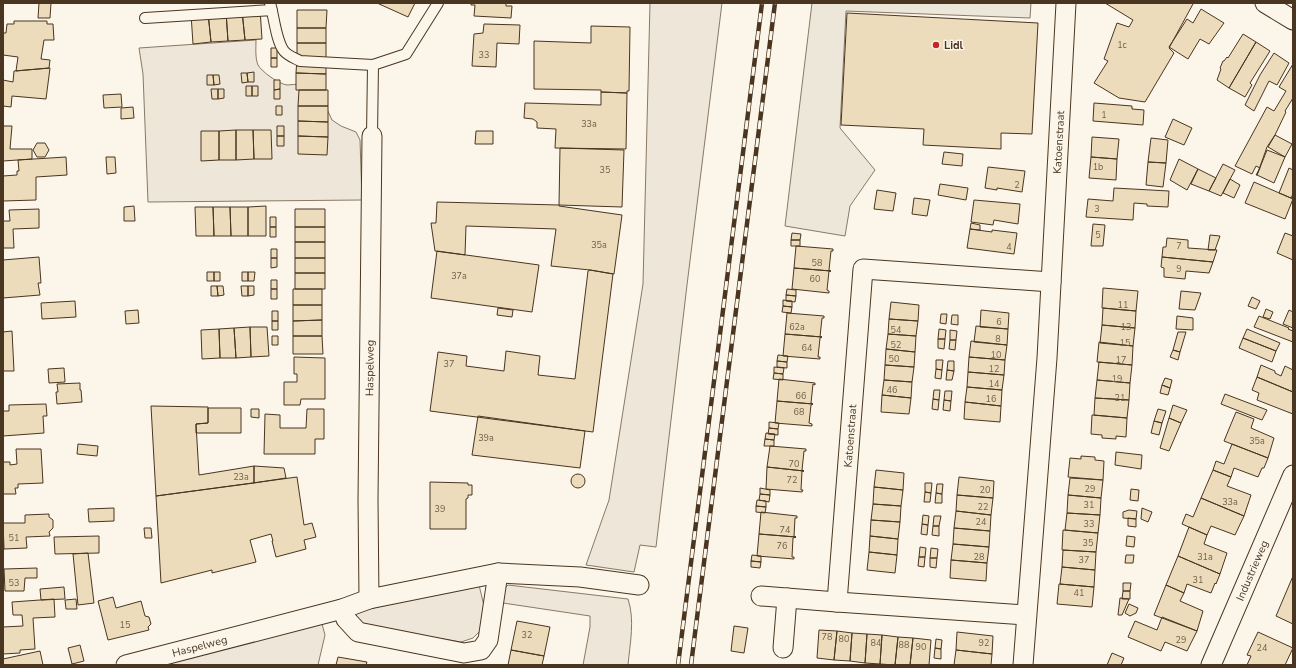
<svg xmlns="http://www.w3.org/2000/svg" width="1296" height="668" viewBox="0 0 1296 668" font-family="'Nunito Sans',sans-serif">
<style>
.green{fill:#ede6d9;stroke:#887966}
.parking{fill:#ede7d9;stroke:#887966}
.building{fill:#ecdcbc;stroke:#4a3520}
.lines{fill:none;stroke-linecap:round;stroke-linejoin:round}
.lane-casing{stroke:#4a3520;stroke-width:12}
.street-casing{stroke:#4a3520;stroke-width:21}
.lane{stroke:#fbf6e9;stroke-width:10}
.street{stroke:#fbf6e9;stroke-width:19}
.rail-casing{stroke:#4a3520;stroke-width:4.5}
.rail{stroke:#fbf6e9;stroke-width:3;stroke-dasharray:9;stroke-linecap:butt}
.poi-dot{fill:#c62828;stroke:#fbf6e9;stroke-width:1.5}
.labels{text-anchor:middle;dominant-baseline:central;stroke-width:3;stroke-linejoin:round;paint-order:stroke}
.number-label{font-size:9px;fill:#725f47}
.poi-label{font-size:11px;font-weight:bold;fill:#4a3520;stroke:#fbf6e9;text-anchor:start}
.street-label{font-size:11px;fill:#4a3520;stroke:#fbf6e9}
</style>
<rect width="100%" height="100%" fill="#fbf6e9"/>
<path class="green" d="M650 3H722L687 285 656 547 640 545 634 572 586 565 609 500 643 284Z
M256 40C256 48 255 58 258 65 262 72 279 84 287 85 291 85 296 84 300 84L326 107 332 120 341 126 356 132 360 140 362 200 148 202 143 74 139 48Z
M479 585 485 610 480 631 473 638 461 642 366 626 356 620 355 612Z
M508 585 628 599C635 620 630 643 628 665H583L590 627V616L503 603V590Z
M321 620 325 635 318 665H172L173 659Z"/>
<path class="parking" d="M812 3H1031L1030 18 846 11 840 128 875 170 850 206 845 236 785 226Z"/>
<path class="building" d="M39 3H51L50 18H38Z
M377 3H415L408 17Z
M471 3H506V6H512L511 18 474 16 475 5H471Z
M1105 3H1192L1193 4 1169 48 1174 53 1145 102 1119 98 1094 83 1108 61 1104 59 1117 23 1129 27 1133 20Z
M260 9 262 39 245 40 242 11Z
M1201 9 1224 23 1209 44 1200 39 1188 59 1169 47 1187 19 1193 23Z
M297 10H327L326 28H297Z
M242 11 245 40 228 41 226 12Z
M226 12 228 41 211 42 208 13Z
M208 13 211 42 193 44 191 14Z
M847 13 1038 23 1032 134 1001 133V149L923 145 924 129 841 125Z
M14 21H47V24H53L54 40H44L41 59 50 60 49 68 16 71 18 57 3 55V33H6L7 24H14Z
M484 24 520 25 519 44 497 43 496 67 472 66 474 34 483 33Z
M591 26 630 27 629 91H627V93L601 92V90L534 89V41L591 43Z
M297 28H326V43H297Z
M1243 34 1256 42 1229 88 1217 80 1221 69 1220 68 1223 61H1224L1227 57 1228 58Z
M1256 42 1270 51 1250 83 1252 85 1245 97 1229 88Z
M297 43H326V59L297 58Z
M271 48H277V58H271Z
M1274 53 1289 63 1277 85 1269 81 1254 111 1245 105 1260 75Z
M271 58H277V67H271Z
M297 58 326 59V74L296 73Z
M1293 64V98L1285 111 1286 112 1275 135 1267 147 1257 175H1256L1260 168 1256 166 1252 174 1235 166 1267 107 1274 111 1286 91 1279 87Z
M50 68 46 99 12 96 11 107 3 106V80L13 82 14 71Z
M254 72V82H248L247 73Z
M241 73H247L248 82 242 83Z
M296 73 326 74V90H296Z
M207 75H213L214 85H207Z
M213 75H219L220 84 214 85Z
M274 80H280V89L274 90Z
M246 86H252V96H246Z
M252 86H258V96H252Z
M211 89H218V99H212Z
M218 89H224V98L218 99Z
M280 89V99H274V90Z
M299 90H328V106H298Z
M601 92 627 93 626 149 555 148 556 129 537 128V122L533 119 524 118 525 103 601 105Z
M121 94 122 107 104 108 103 95Z
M1094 103 1132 106V109L1144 110 1143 125 1093 121Z
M276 106H282V115H276Z
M298 106H328V122L298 121Z
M133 107 134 118 121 119V108Z
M1173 119 1192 128 1184 145 1165 137Z
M298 121 328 122V137L298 136Z
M3 126H12L10 149H32V159L3 161Z
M277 126H284V136H277Z
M236 130H253L254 159 236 160Z
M236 130V160H219V131Z
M253 130H271L272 159H254Z
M201 131H219V160L201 161Z
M476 131H493V144H475Z
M1275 135 1292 144 1285 157 1268 147Z
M277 136H284V146H277Z
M298 136 328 137 327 155 298 154Z
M1092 137 1119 139 1117 159 1091 157Z
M1151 138 1168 140 1166 163 1148 162Z
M37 143H45L49 150 45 157H37L33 150Z
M560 148 624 150 622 207 559 205Z
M1267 150 1285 157 1274 183 1257 175Z
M944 152 963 154 962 166 942 164Z
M66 157 67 175 36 177V200L3 201V176L17 175V171H19L18 160Z
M106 157H115L116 173 107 174Z
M1091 157 1117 159 1116 180 1089 178Z
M1179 159 1198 169 1187 190 1170 180Z
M1148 162 1166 163 1163 187 1146 185Z
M1223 164 1235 170 1221 196 1209 191Z
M988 167 1025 171 1022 192 997 188V190L985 188Z
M1289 168 1293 170V194L1291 198 1279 193Z
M1198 169 1216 178 1209 191 1191 184Z
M1230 179 1240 185 1234 198 1223 193Z
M1254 182 1293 199 1285 219 1245 203Z
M940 184 968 188 966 200 938 195Z
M1114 188 1169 191 1168 207 1147 206V204L1134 203 1133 220 1086 217 1088 199 1113 201Z
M877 190 896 193 893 211 874 209Z
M914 198 930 200 927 216 912 214Z
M974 200 1020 204 1018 224 994 220 993 225 971 222Z
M437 202 559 205V206L622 215 614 274 590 270 551 266 556 229 466 226 465 255 435 251 431 223H436Z
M134 206 135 221H124V207Z
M266 206V236H248V207Z
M195 207H213L214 236H196Z
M213 207H230L231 236H214Z
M230 207H248V236H231Z
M39 209V228L13 229 14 248H3V221H10L9 210Z
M295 209H325V227H295Z
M270 217H276V227H270Z
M971 223 980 225V230L970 229Z
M1093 224 1105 225 1103 246H1091Z
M270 227H276V237H270Z
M295 227H325V242H295Z
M970 229 992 232V230L1017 233 1014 254 967 248Z
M792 233 801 234 800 240H791Z
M1285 233 1293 236V260L1277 253Z
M1210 235 1220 236 1215 250H1208Z
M1167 238 1188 240V248L1217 250 1213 262 1162 257 1163 247H1166Z
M791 240H800V246H791Z
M295 242H325V258H295Z
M796 246 833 249V251H831L829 270 831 271 794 268Z
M271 249H277V258H271Z
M437 251 539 265 532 312 431 298Z
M39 257 41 283H38L40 295 3 298V260Z
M1162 257 1213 262 1209 273 1186 271 1185 279 1164 277V268L1161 267Z
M271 258H277V267L271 268Z
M295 258H325V273H295Z
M794 268 831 271H829L827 290 829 291V293L792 289Z
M590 270 613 274 593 432 430 411 438 352 467 356 466 366 504 371 506 351 540 356 538 375 575 379 588 271Z
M207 272H214V281H207Z
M214 272H220V281H214Z
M242 272H248V281H242Z
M248 272H255L254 281H248Z
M295 273H325V289H295Z
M271 280H277V289H271Z
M211 286H217L218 296H211Z
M217 286H223L224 295 218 296Z
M241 286H248V296H242Z
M248 286H254V295L248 296Z
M1103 288 1138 291 1136 311 1102 308Z
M271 289H277V299H271Z
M293 289H322V305H293Z
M787 289 796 290V296L786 295Z
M1181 291 1201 293 1195 310 1179 309Z
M786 295 796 296 795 302 786 301Z
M1252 297 1260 301 1256 309 1248 306Z
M783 300 792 301V307L783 306Z
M75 301 76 317 42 319 41 303Z
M891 302 919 305 918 321 889 319Z
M293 305H322V320L293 321Z
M783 306 792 307 791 313 782 312Z
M498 308 513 310 512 317 497 315Z
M1103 308 1136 311 1135 328 1102 325Z
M1266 309 1273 312 1270 319 1263 317Z
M138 310 139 323 126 324 125 311Z
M981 310 1009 313 1008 329 980 327Z
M1289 310 1293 312V328L1283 324Z
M272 311H278V321H272Z
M787 313 824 316V318H822L820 337H822L785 334Z
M941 314H947L946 324 940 323Z
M952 315H958V325L951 324Z
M1177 316 1193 318V330L1176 329Z
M1259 316 1289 328 1288 329 1293 331V342L1254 327Z
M889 319 918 321 916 336 888 334Z
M322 320V336H293V321Z
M272 321H278V330H272Z
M1102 325 1135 328 1133 346 1100 343Z
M976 326 1008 329 1007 345 974 342Z
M250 327H267L269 356 251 357Z
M250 327 251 357 236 358 234 328Z
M234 328 236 358H220L219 329Z
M219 329 220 358 202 359 201 330Z
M939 329 946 330 945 339H938Z
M1247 329 1280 343 1276 351 1243 338Z
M950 330 957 331 956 340H950Z
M12 331 14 371H3V332Z
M1178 332H1186L1180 352 1173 350Z
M785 334 822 337 820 338 818 357H820V359L783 356Z
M888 334 916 336 915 352 886 349Z
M272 336H278V345H272Z
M293 336H322L323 354H293Z
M1243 338 1276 351 1272 362 1239 348Z
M938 339H945L944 349 938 348Z
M950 340H956L955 350 949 349Z
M971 341 1007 345 1005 360 969 357Z
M1099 342 1133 346 1132 365 1097 362Z
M886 349 915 352 914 367 885 365Z
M1173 350 1180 352 1178 360 1170 357Z
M778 355 788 356 787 362 777 361Z
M294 357 325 358V399H301L300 405H284V382H297V374H294Z
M969 357 1005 360 1004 375 968 372Z
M936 360H943L942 370 936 369Z
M777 361 787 362V368L777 367Z
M948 361H954V371L947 370Z
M1099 362 1132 365 1130 383 1097 380Z
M885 365 914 367 912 382 884 380Z
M1261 365 1275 371V373L1281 376 1285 366 1293 370V392L1257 377Z
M774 367 784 368 783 374 774 373Z
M64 368 65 382 49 383 48 369Z
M936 369 942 370 941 379 935 378Z
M947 370 954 371 952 380H946Z
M968 372 1004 375 1002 390 967 387Z
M774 373 783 374V380L773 379Z
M1257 377 1293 392V414L1257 400 1259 393 1252 390Z
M1165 378 1172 380 1170 388 1162 385Z
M779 379 815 383V385L813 384 811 403 813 404 777 401Z
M884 380 912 382 911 398 882 395Z
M1097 380 1130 383 1129 400 1095 398Z
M80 383V390H81L82 402 57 404 56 392H58L57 384Z
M1162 385 1170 388 1168 395 1160 393Z
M967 387 1002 390 1001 406 965 402Z
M934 390H940L939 400 933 399Z
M945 391H952L951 401 944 400Z
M1225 394 1267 410 1262 420 1221 404Z
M882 395 911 398 909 414 881 412Z
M1095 398 1129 400 1127 418 1094 415Z
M933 399 939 400 938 410 932 409Z
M944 400 951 401 950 411 943 410Z
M777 401 813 404 811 405 809 423 812 424V426L775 423Z
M965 402 1001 406 1000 422 964 419Z
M46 404 47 416H43L44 433 3 436V411H9V405Z
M1173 405 1187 410 1181 423 1169 418Z
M151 406 208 407V423L196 424 199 475 254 466V483L156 496Z
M208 408H241V433H196V424L208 423Z
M251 409H259V418L251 417Z
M307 409H324V439H315V454H264L265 414 280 415V428H306Z
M1158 409 1166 411 1162 423 1154 421Z
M1236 412 1254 419 1251 428 1274 438 1268 458 1224 441Z
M1092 415 1127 418 1126 437 1116 436V439L1102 438V435L1091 434Z
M478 416 585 431 580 468 472 455Z
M1169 418 1181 423 1169 451 1160 448Z
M1154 421 1162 423 1159 435 1151 433Z
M769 422 779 423 778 429 769 428Z
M769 428 778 429V435L768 434Z
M766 433 775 434 774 440 765 439Z
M765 439 774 440V446H764Z
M78 444 98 446 97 456 77 454Z
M1232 444 1268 458 1264 468H1262L1258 477 1234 468 1231 477 1213 470 1216 461 1224 464Z
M770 446 806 449V451H804L802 470 804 471 767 467Z
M16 449H41L43 483 18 484V488H15L16 494H3V462H10V465L17 464Z
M1116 452 1142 455 1141 469 1115 465Z
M1081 456 1095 457V460L1104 461 1103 480 1068 477 1070 458 1081 459Z
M254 466 284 468 286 478 254 483Z
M767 467 804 471H802L801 490H803L802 492 766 489Z
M876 470 904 473 903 490 874 487Z
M1213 470 1231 477 1227 486 1251 495 1244 516 1201 498Z
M571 481a7 7 0 1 1 14 0a7 7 0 1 1-14 0Z
M297 477 304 525 312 523 316 537 304 540 306 549 276 557 272 541H273L271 534 250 540 256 562 212 573V570L161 583 156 496Z
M959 477 994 481 993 498 957 495Z
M1070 478 1103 480 1101 498 1068 495Z
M430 482 468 483V485H472V495H468V498L466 499V529H430Z
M925 483H932L931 493 925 492Z
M937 484H943L942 494 936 493Z
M874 487 903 490 901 506 873 504Z
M760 488 770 490V495L760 494Z
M1131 489 1139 490 1138 501 1130 500Z
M925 492 931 493 930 502H924Z
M936 493 942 494V503H935Z
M760 494 770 495 769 502 759 500Z
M957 495 993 498 991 515 956 511Z
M1068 495 1101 498 1100 515 1067 513Z
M1201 498 1244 516 1235 535 1211 526 1207 535 1182 524 1186 514 1193 517Z
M757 500 766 501V507L756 506Z
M873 504 901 506 900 522 871 520Z
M756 506 766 507 765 513 756 512Z
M114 508V521L89 522 88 509Z
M1142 508 1152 512 1148 522 1141 519Z
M1129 510 1137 511 1136 519 1123 518V512Z
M956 511 991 515 990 531 954 528Z
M761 512 797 516V518H795L794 536 796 537 759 534Z
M1067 513 1100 515 1098 533 1065 530Z
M49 514V517L53 520V528L49 532 50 536 26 537 27 548 4 549 3 523H25V515Z
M923 515 929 516 928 525 922 524Z
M934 516H941L939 526H933Z
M1128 518 1136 519V527L1128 526Z
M871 520 900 522 898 539 870 536Z
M922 524 928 525 927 535 921 534Z
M933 526H939V536L932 535Z
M1189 527 1207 535 1204 544 1227 553 1220 574 1178 556Z
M144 528H151L152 538H145Z
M954 528 990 531 989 547 953 544Z
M1063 530 1098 533 1096 552 1062 550Z
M759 534 796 537 793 538 792 557H794V559L757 556Z
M99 536V553L55 554 54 537Z
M870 536 898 539 897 555 869 552Z
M1127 536 1135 537 1134 547 1126 546Z
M953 544 989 547 987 563 951 560Z
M920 547 926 548 925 557H919Z
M931 548 938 549 937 558H930Z
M1063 550 1096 552 1095 570 1062 567Z
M869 552 897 555 895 573 867 570Z
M88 553 94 603 78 605 73 554Z
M752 555 761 556V562L751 561Z
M1126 555H1134L1133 563H1125Z
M1178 556 1220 574 1216 584 1215 583 1211 593 1187 584 1184 593 1166 585Z
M919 557H925L924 567 918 566Z
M930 558H937L936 568 930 567Z
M951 560 987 563 986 581 950 578Z
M751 561 761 562 760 568 751 567Z
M1062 567 1095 570 1094 587 1060 584Z
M37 568V578H25L24 591H5L4 569Z
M1293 576V624L1276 616Z
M1123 583H1131L1130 591H1123Z
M1059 584 1094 587 1092 607 1057 604Z
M1166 585 1184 593 1180 601 1203 611 1197 631 1154 615Z
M64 587 65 599 41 600 40 589Z
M1123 591H1130V599H1122Z
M113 597 116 608 141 601 145 616 149 617 151 624 148 627 149 630 108 640 98 601Z
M1120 598 1129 599 1122 615H1118Z
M54 599 55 617 33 618 35 649 20 650V653L3 654V627L23 626 22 615H13L12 602Z
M76 599 77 609H66L65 600Z
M1129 604 1138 608 1136 613 1130 616 1125 613Z
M1162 617 1197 631 1187 651 1165 642 1161 651 1128 637 1135 621 1157 630Z
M517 621 550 627 544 656 511 650Z
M734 626 748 628 744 653 731 651Z
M819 630 837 631 834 660 817 658Z
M837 631 852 633 850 661 834 660Z
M957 632 993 636 992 654 956 650Z
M1258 632 1293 648 1285 665H1247L1251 656 1247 655Z
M852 633 867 634 865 663 850 661Z
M867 634 882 635 880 664 865 663Z
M882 635 898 637 895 665 880 664Z
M898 637 913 638 910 665H895Z
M913 638 931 640 929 665H910Z
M936 639 942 640 941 649 935 648Z
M80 645 84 661 72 664 68 648Z
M935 648 941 649V659L934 658Z
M511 650 544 656 542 665H508Z
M956 650 992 654 991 665H954Z
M40 651 43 665H3V659Z
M1112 653 1124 658 1121 665H1107Z
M338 657 367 662 366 665H336Z"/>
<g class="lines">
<defs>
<path id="lane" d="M270 3C274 16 276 41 284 51 288 56 295 58 300 61L373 65 372 136
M145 18 272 10
M373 65 406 54 438 3"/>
<g id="street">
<path d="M1265 3 1293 20"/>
<path d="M761 596 837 602"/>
<path id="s1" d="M369 599 368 500 372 136"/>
<path d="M342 609 346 619 358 632 464 653 481 650 488 640 498 573"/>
<path id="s2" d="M1026 615 837 602 863 269 1051 282"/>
<path d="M783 648 787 598"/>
<path id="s3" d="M126 665 342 609 369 599 498 573 580 577 639 585"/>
<path id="s4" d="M1023 665 1047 358 1066 3"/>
<path id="s5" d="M1211 665 1293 475"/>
</g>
</defs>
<use href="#lane" class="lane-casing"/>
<use href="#street" class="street-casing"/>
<use href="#lane" class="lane"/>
<use href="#street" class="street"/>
<defs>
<path id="rail" d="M678 665 762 3
M691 665 775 3"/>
</defs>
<use href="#rail" class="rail-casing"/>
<use href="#rail" class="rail"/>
</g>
<circle class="poi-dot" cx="936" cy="45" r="4"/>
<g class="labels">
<g class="number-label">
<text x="1122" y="45">1c</text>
<text x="484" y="55">33</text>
<text x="1104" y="115">1</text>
<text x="589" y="124">33a</text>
<text x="1098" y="167">1b</text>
<text x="605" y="170">35</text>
<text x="1017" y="185">2</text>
<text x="1097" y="209">3</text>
<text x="1098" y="235">5</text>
<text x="599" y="245">35a</text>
<text x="1179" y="246">7</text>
<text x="1009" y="247">4</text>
<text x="817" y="263">58</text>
<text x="1179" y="269">9</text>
<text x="459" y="276">37a</text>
<text x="815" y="279">60</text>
<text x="1123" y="305">11</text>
<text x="999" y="322">6</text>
<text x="797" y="327">62a</text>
<text x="1126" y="327">13</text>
<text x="896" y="330">54</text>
<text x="998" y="339">8</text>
<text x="1125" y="343">15</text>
<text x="896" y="345">52</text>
<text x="807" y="348">64</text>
<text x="996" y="355">10</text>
<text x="894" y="359">50</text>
<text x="1121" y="360">17</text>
<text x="449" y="364">37</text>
<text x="994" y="369">12</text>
<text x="1117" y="379">19</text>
<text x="994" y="384">14</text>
<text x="892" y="390">46</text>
<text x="801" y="396">66</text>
<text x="1120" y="398">21</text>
<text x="991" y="399">16</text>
<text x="799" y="412">68</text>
<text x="486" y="438">39a</text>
<text x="1257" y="441">35a</text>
<text x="794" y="464">70</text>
<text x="241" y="477">23a</text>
<text x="792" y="480">72</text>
<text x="1090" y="489">29</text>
<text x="985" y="490">20</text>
<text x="1230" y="502">33a</text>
<text x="1089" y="505">31</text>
<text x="983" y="507">22</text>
<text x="440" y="509">39</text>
<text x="981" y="522">24</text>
<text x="1089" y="524">33</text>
<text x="785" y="530">74</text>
<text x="14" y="538">51</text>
<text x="1088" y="543">35</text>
<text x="782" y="546">76</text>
<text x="979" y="557">28</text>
<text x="1205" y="557">31a</text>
<text x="1084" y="560">37</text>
<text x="1198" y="580">31</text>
<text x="14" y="583">53</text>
<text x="1079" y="593">41</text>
<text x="125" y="625">15</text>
<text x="527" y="635">32</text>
<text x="827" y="637">78</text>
<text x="844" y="639">80</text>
<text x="1181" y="640">29</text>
<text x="876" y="643">84</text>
<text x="984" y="643">92</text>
<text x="904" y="645">88</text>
<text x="921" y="647">90</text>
<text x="1262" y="648">24</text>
</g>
<g class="poi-label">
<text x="944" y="45">Lidl</text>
</g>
<g class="street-label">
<text stroke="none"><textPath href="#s4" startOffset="524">Katoenstraat</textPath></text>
<text stroke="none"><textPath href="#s1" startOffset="231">Haspelweg</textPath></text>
<text stroke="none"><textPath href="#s2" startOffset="356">Katoenstraat</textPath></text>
<text stroke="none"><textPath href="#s5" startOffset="103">Industrieweg</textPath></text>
<text stroke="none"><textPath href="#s3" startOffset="76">Haspelweg</textPath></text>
</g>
</g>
<rect width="1296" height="668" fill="none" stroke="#4a3520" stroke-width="8"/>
</svg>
